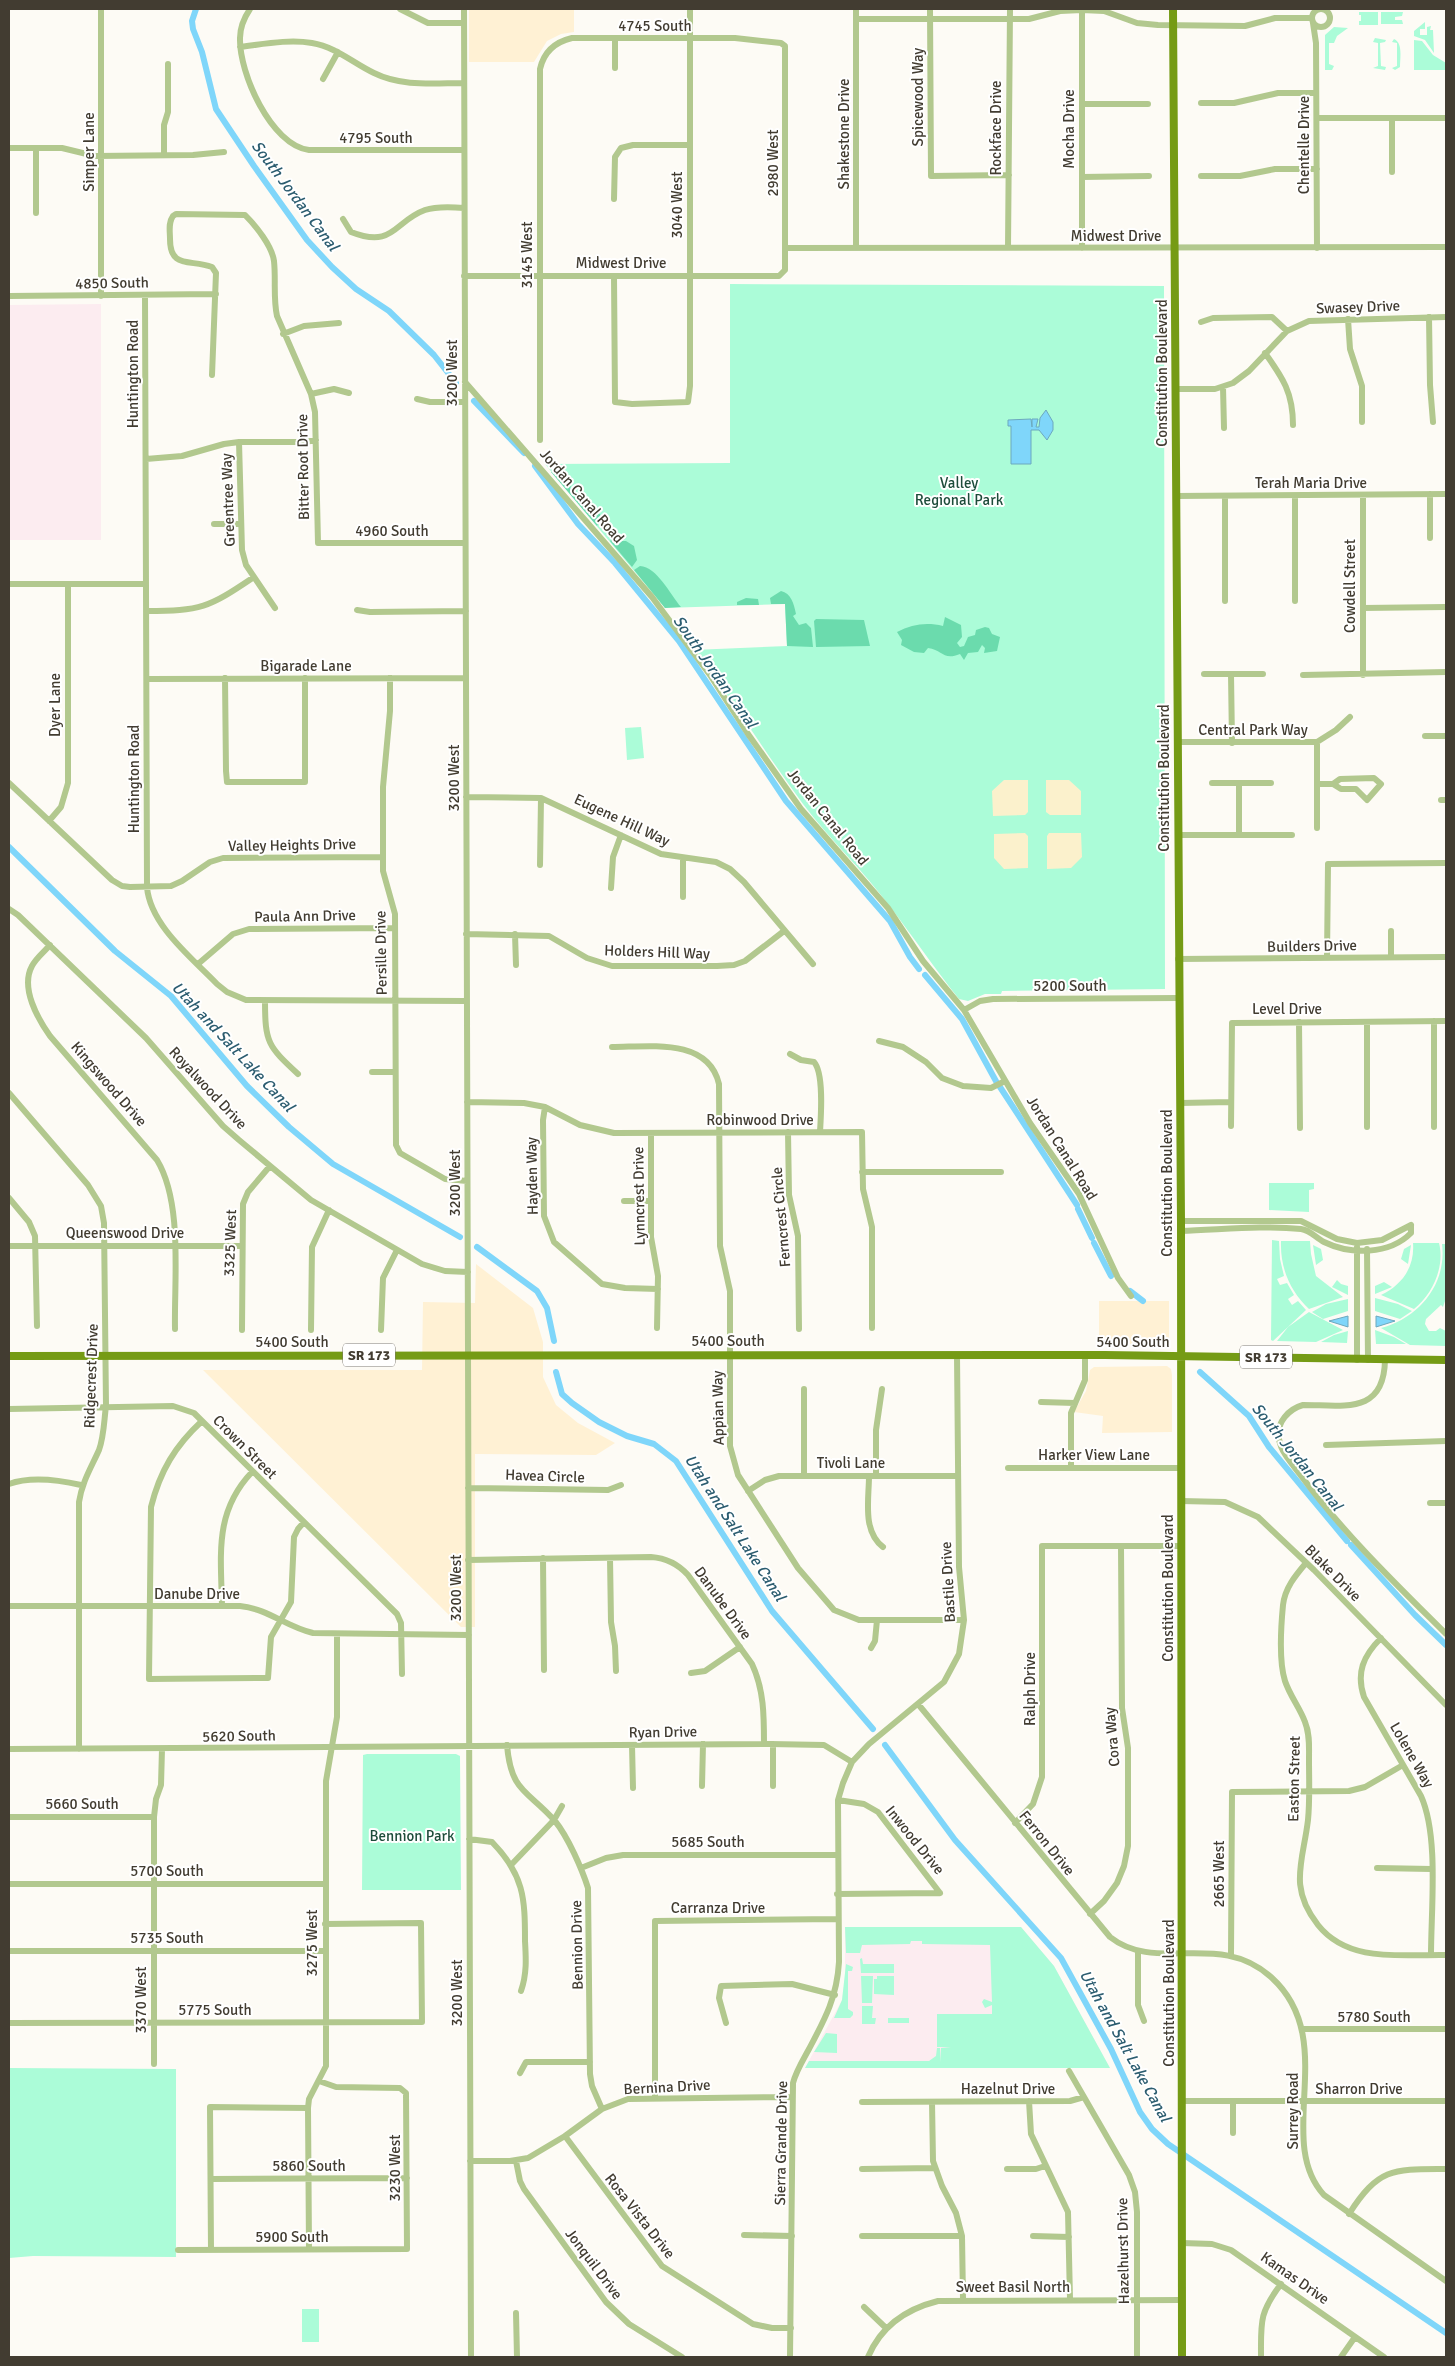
<svg xmlns="http://www.w3.org/2000/svg" width="1455" height="2366" viewBox="0 0 1455 2366" font-family="Signika,sans-serif">
<style>
.built{fill:#fff1d4}
.education{fill:#fcecf0}
.green{fill:#abfcd8}
.forest{fill:#6bdbad}
.sand{fill:#fbf1cc}
.water{fill:#7fd6fa;stroke:#6da8be}
.lines{fill:none;stroke-linecap:round;stroke-linejoin:round}
.canal{stroke:#7fd6fa;stroke-width:6}
.minor{stroke:#b2c88e;stroke-width:6}
.major{stroke:#759b15;stroke-width:8}
.labels{text-anchor:middle;dominant-baseline:central;stroke-width:4;stroke-linejoin:round;paint-order:stroke}
.shield{fill:#fff;stroke:#7b766f;stroke-width:1}
.shield-label{font-size:14px;font-weight:bold;fill:#423c31}
.street-label{font-size:15px;fill:#423c31;stroke:#fff}
.park-label{font-size:15px;fill:#1d4c3a;stroke:#fff}
.water-label{font-size:16px;font-style:italic;fill:#2c5d70;stroke:#fff}
</style>
<rect width="100%" height="100%" fill="#fdfbf5"/>
<path class="built" d="M469 9H574V32L561 34 547 41 534 62H469Z
M476 1264 533 1308 543 1342V1377L556 1405 578 1423 615 1443 596 1455 475 1454V1627H461L203 1370H422L423 1302 475 1303Z
M1099 1301H1169V1340L1160 1344H1099Z
M1167 1366 1171 1369 1172 1375V1432L1102 1433 1103 1416 1074 1412 1086 1391 1090 1370 1094 1367Z"/>
<path class="education" d="M101 304V540H9V305Z
M845 1927H1021L1054 1966 1110 2068H805L842 2000 845 1980Z"/>
<path class="green" d="M1359 12H1378V25H1359V21H1361V15H1359Z
M1381 12H1403L1402 16 1395 17V20H1402L1403 24H1381Z
M1425 22V29H1420V35H1427V27L1431 26 1430 30H1433L1434 53 1425 40 1414 36V31Z
M1334 27 1348 28 1337 36 1334 43H1329V64L1334 66 1332 70H1325V35Z
M1375 38 1386 40 1385 42 1380 43 1381 66 1386 67 1385 70 1373 68 1378 66V43L1373 42Z
M1394 39C1403 43 1400 57 1400 67L1395 70 1392 68 1397 66V43L1392 42Z
M1414 40 1422 41 1433 55 1446 63V70H1414Z
M730 284 1164 286 1165 989 1002 991 1001 994H985L968 1001 959 999C935 969 914 938 891 908 864 871 830 840 803 804 765 753 733 699 693 650L787 646 785 604 665 608 545 464 730 463Z
M641 727 644 758 627 760 625 728Z
M1269 1183H1314V1189L1309 1190V1212L1269 1210Z
M1272 1240 1279 1241 1280 1259 1284 1276 1277 1279 1280 1285 1287 1283 1294 1295 1288 1299 1292 1305 1298 1301 1306 1310 1273 1341 1271 1340Z
M1281 1241H1310L1311 1254 1316 1276 1343 1297 1309 1309C1290 1291 1280 1268 1281 1241Z
M1413 1243H1439C1445 1266 1433 1294 1414 1309L1381 1295C1402 1285 1415 1267 1413 1243Z
M1442 1244H1446V1298L1443 1307 1441 1305 1426 1319 1425 1324 1429 1331H1436L1440 1328 1446 1331V1346L1410 1345 1381 1328C1419 1318 1447 1284 1442 1244Z
M1313 1245 1321 1249 1323 1260 1316 1265Z
M1411 1245 1408 1264 1401 1259 1404 1249Z
M1337 1280 1341 1284 1348 1286V1295L1332 1287Z
M1384 1282 1392 1287 1375 1294V1286Z
M1375 1298 1398 1304 1412 1311 1400 1319 1375 1311Z
M1348 1299V1311L1323 1319 1312 1312 1326 1304Z
M1309 1312 1343 1330 1316 1342 1277 1341 1288 1327Z
M1375 1330 1394 1337 1406 1344H1376Z
M1348 1331 1347 1343 1321 1342 1334 1335Z
M367 1754H456L460 1756 461 1890H362L363 1755Z
M845 1927H1021L1054 1966 1110 2068H805L809 2061H929L936 2056 937 2048H940L941 2062V2048L951 2047H937V2014H992V2005L985 2008 982 2002 984 1999 992 2002 990 1945 922 1944V1941H911L910 1944 862 1945 860 1953H846Z
M862 1958 863 1964H894V1973H861L860 1959Z
M846 1964 853 1967 852 1971H848V2009L853 2012V2015L850 2018H834L842 2000Z
M861 1976H873L872 2003H862Z
M877 1976H894V1995L874 1994V1979H877Z
M862 2006H873L872 2018H876L875 2024H862Z
M888 2018H909V2023H888Z
M826 2033 837 2034V2053L814 2052Z
M9 2068 176 2069V2257L33 2256 9 2258Z
M302 2309H319V2342H302Z"/>
<path class="forest" d="M551 472H562L571 483 570 492 576 493 579 500 583 497C590 501 590 511 600 514L601 518 597 526Z
M614 537 618 541H626L634 546 637 560 632 567 610 541Z
M640 566C657 567 670 594 681 607L665 608 634 570Z
M781 591C791 593 794 604 796 614L793 616 799 625 806 623 811 628 813 647 787 646 785 604H771L770 598Z
M746 598 758 599 759 605H737V602Z
M945 617 961 625 962 637 957 643 960 647 964 646 968 637 975 635 976 630 985 627 989 628 992 634 1000 637 997 651 984 653 985 648 982 645 978 652 968 653 964 660 960 654C943 661 943 650 928 648L924 653 914 652 901 645 902 640 897 632C912 624 927 622 943 626Z
M816 619 864 620 870 646 816 647 814 621Z"/>
<path class="sand" d="M1004 780H1028V812L1025 815 993 816 992 791Z
M1046 780H1069L1081 791V815H1050L1046 812Z
M1025 833 1028 836V868L1004 869 994 858V834Z
M1049 833H1081L1082 857 1071 868 1047 869V836Z"/>
<path class="water" d="M1046 410 1053 422V430L1047 440 1039 430H1031V464H1011V426H1008V420L1031 419 1032 427V419H1038L1036 427H1039L1040 418Z
M1348 1316V1327L1329 1321Z
M1376 1316 1395 1321 1376 1327Z"/>
<g class="lines">
<path class="canal" d="M196 9 192 21 193 29 202 52 216 109 254 166 307 240 332 267 356 289 389 311 434 355 456 383
M474 401 524 453
M535 466 578 524 615 563 679 641 786 801 890 921 910 957 919 969
M9 847 115 951 171 996 247 1086 289 1127 333 1164 460 1237
M925 975 962 1019 997 1083
M1000 1087 1077 1205
M1078 1209 1092 1238
M1094 1243 1111 1276
M477 1247 537 1291 547 1308 554 1341
M1130 1291 1143 1301
M556 1372 562 1394 572 1403 599 1422 627 1436 654 1444 676 1461 772 1611 873 1729
M1200 1372 1249 1416 1269 1447 1347 1541
M1351 1545 1415 1615 1446 1645
M885 1745 955 1840 1061 1958 1111 2049 1140 2112 1152 2129 1168 2144 1446 2333"/>
<path class="minor" d="M1312 18a9 9 0 1 1 18 0a9 9 0 1 1-18 0Z
M250 9C244 18 240 27 240 38 239 73 271 145 309 150H464
M400 9 428 23H464
M464 9 471 2357
M856 9V248
M930 9 931 176 1009 175
M856 19H1029L1060 11 1082 10 1104 11 1137 23 1158 25 1245 26 1275 18H1311
M1313 23 1316 43 1317 248
M615 38V68
M240 47C264 44 289 39 312 43 336 47 353 63 374 73 402 87 434 83 464 83
M323 79 338 52
M1201 103H1234L1278 93H1316
M1082 104H1148
M1317 118H1446
M1392 119V172
M9 148H62L95 156 193 155 224 152
M36 148V213
M164 155V125L168 112V64
M1201 176H1240L1275 169H1317
M1082 177 1149 176
M614 199 615 157 621 148 633 145H690
M343 219 351 232C394 249 394 221 425 210 437 206 452 207 464 208
M785 248 1446 247
M1008 248 1010 9
M1082 248V10
M464 276H779L785 270V46L781 43 735 38H572C555 42 544 51 540 69V440
M614 276 615 402 632 404 688 402 690 386V9
M145 295 147 887C150 925 192 958 217 984L227 992 246 1000 466 1001
M9 296 216 294
M101 296V9
M1429 317 1430 385 1433 422
M1348 319 1350 349 1362 386V422
M1201 322 1213 318 1272 317 1287 331
M283 334 304 326 339 323
M1265 353C1283 378 1293 393 1293 425
M212 375 216 273 212 267C190 259 170 269 170 239 170 231 168 223 173 216L176 214 245 215C256 226 272 246 274 261 276 280 273 298 277 316L311 394 315 412 318 543H465
M465 382 652 597 710 675 748 734 801 809 888 908 923 961 964 1010 1030 1123 1079 1194 1118 1278 1131 1296
M1223 387 1224 428
M1175 389H1215L1233 383 1249 371 1287 331 1309 321 1446 317
M311 394 334 389 349 393
M417 399 430 402H465
M239 442 242 550 246 565 275 608
M146 459 182 456 224 444 239 442H305L316 440
M1176 496 1446 494
M1225 496V601
M1295 496V601
M214 524H240
M1430 538V494
M9 584H145
M1363 608 1446 607
M357 610 370 612 466 611
M146 611C201 611 208 608 254 577
M1204 674H1263
M1231 674 1232 743
M1303 675 1446 672
M1363 675V496
M225 678 226 771 227 782H305V678
M390 678V711L383 787V871L395 914 396 1145 400 1153 445 1179 467 1181
M147 679 466 678
M1425 736H1446
M1177 742H1317L1336 730 1350 717
M9 783 112 880 122 886 130 887 171 886 182 881 210 862 223 858 383 857
M1212 783H1271
M1239 783V835
M1317 784H1333L1340 779 1374 778 1381 784 1367 800 1356 789H1341L1333 784
M466 797 541 798 661 854 716 862 730 869 744 882 813 964
M1441 800H1446
M49 821 61 807 68 783V584
M1317 828V742
M1178 835H1292
M683 858V897
M540 865 541 798
M611 888 613 857 621 835
M9 909 18 915 146 1038 223 1126 239 1140 311 1200 422 1264 445 1271 468 1272
M1391 931V957
M466 934 549 936 587 958 612 966H717L734 965 745 961 784 931
M515 934 516 965
M50 945C44 952 36 958 32 966 20 988 38 1019 50 1036L157 1160C183 1203 174 1279 175 1329
M1327 958 1328 864 1446 863
M1178 959 1446 957
M198 964 233 934 249 929 395 928
M265 1001C265 1043 268 1046 298 1074
M964 1010 980 1001 993 999 1178 998
M1434 1021V1127
M1299 1022 1300 1128
M1367 1022V1127
M879 1041 903 1047 926 1062 942 1078 963 1086 991 1088 1005 1081
M612 1047C648 1047 708 1037 719 1084L720 1246 730 1291V1446L738 1475 798 1568 834 1610 859 1620H964
M790 1054 801 1060 814 1062C824 1073 821 1116 820 1132
M372 1072H395
M9 1093 88 1185 101 1206 104 1223 106 1406C104 1421 104 1436 99 1450 91 1468 82 1482 79 1502V1749
M467 1102 524 1103 545 1107 580 1125 614 1133 862 1132 863 1189 872 1227V1328
M1180 1103 1231 1102
M545 1107 543 1120 544 1216 554 1242 602 1284 625 1288 658 1289
M1231 1126 1232 1023 1446 1021
M788 1132 789 1195 798 1236 799 1329
M651 1133V1237L658 1276 657 1328
M862 1172H1001
M9 1198 29 1222 35 1236 37 1326
M624 1201H651
M1181 1221H1301L1337 1239 1357 1243 1382 1240 1411 1225
M1181 1231C1220 1230 1262 1225 1301 1229 1310 1230 1316 1238 1324 1242 1351 1255 1389 1255 1411 1233V1225
M9 1246H241
M1357 1247V1360
M1367 1249 1368 1360
M242 1330 243 1204 248 1192 270 1166
M311 1330 312 1247 329 1210
M381 1330 383 1278 397 1250
M1385 1360C1384 1415 1344 1405 1303 1405 1289 1409 1276 1422 1279 1439 1281 1453 1294 1466 1302 1477 1345 1535 1396 1584 1446 1634
M1041 1402 1075 1403
M9 1409 173 1406 194 1413 397 1614 401 1623 402 1674
M202 1421C175 1446 160 1471 151 1507L149 1679 268 1678 271 1637 291 1602 294 1537 298 1529 304 1522
M1326 1445 1446 1441
M1008 1468H1181
M1071 1468V1413L1085 1380V1355
M804 1476V1389
M869 1476C869 1499 862 1531 883 1547
M876 1476V1430L882 1389
M9 1484C31 1476 59 1480 81 1485
M468 1488 608 1490 621 1485
M748 1491 765 1480 779 1476H958
M1181 1501 1225 1502 1258 1517 1314 1570 1446 1705
M1430 1503H1446
M543 1558 544 1670
M610 1558 611 1622 615 1646 616 1671
M468 1560 651 1557C666 1558 678 1564 688 1575L752 1664C764 1690 764 1715 764 1744
M1306 1563C1295 1576 1285 1588 1283 1605 1281 1626 1279 1662 1285 1681 1290 1696 1300 1708 1305 1722 1310 1734 1309 1747 1309 1759 1309 1780 1310 1800 1308 1820 1303 1862 1288 1887 1318 1925 1349 1964 1403 1954 1446 1955
M9 1606H240C269 1609 286 1627 313 1633L469 1635
M222 1606C221 1554 214 1512 252 1472
M1381 1638C1363 1656 1356 1673 1364 1697L1421 1796C1439 1836 1431 1909 1431 1955
M871 1648 875 1641 877 1620
M691 1673 705 1671 740 1647
M918 1704 1110 1937C1157 1974 1219 1930 1271 1977 1341 2040 1273 2139 1324 2195L1446 2281
M773 1744V1786
M507 1745C511 1793 528 1790 555 1821 568 1837 582 1869 588 1888L590 2074 592 2086 602 2109
M632 1745 633 1788
M9 1749 770 1744 824 1745 852 1762
M702 1786 703 1744
M838 1800 864 1804 878 1812 940 1893
M9 1817H154
M1015 1823 1033 1804 1042 1777V1546H1181
M469 1839 492 1842C524 1875 525 1898 525 1941 526 1958 527 1974 521 1991
M511 1865 554 1820 562 1806
M581 1868 606 1858 623 1855H838
M1377 1868 1431 1869
M9 1884H324
M837 1894 940 1893
M1090 1914 1104 1901 1117 1883 1124 1866 1128 1846V1748L1122 1708 1121 1546
M9 1951H325
M1138 1952V2005L1144 2021
M1231 1955 1232 1792 1349 1791 1365 1787 1403 1765
M9 2023 422 2022 421 1923 325 1924
M726 2023 719 1998 721 1986 792 1984 835 1995
M1303 2029H1446
M154 2064V1817L156 1799 161 1785 162 1749
M1069 2071 1129 2175 1135 2192 1137 2212V2357
M520 2073 526 2062H590
M655 2098V1921L838 1919
M1029 2101 1031 2134 1068 2212 1070 2299
M1182 2101H1446
M1233 2101V2133
M862 2102 1070 2101 1084 2097
M932 2102 933 2161 942 2186 956 2213 962 2236 963 2299
M565 2136 662 2266 753 2324 772 2328H791
M470 2161H510L528 2158 565 2136 602 2109 628 2099 792 2097
M516 2161 520 2181 524 2189 606 2302 629 2324 682 2357
M862 2169 935 2168
M1007 2169H1036L1045 2166
M211 2179 407 2178
M1349 2214C1379 2167 1394 2169 1446 2169
M744 2235 792 2236
M862 2236H962
M1033 2236 1069 2237
M1182 2243 1212 2244 1231 2250 1384 2357
M309 2249 308 2108 309 2099 326 2066V1781L337 1717V1634
M178 2250 407 2249 406 2093 400 2088 336 2087 319 2081
M211 2250 210 2107 308 2108
M864 2307 886 2328
M516 2313 517 2357
M790 2357 793 2083C796 2071 803 2060 809 2049 825 2019 837 1997 839 1962L838 1800 843 1783 852 1762 869 1744 944 1682 959 1654 964 1620 959 1567 957 1355
M868 2357C881 2326 906 2309 938 2301L1182 2300
M1261 2357C1261 2322 1259 2313 1281 2284
M1341 2357 1355 2337"/>
<path class="major" d="M1173 9 1181 1221 1182 2357
M9 1356 1105 1355 1446 1360"/>
</g>
<g class="labels">
<g class="shield">
<rect x="343" y="1343.5" width="52" height="23" rx="4"/>
<rect x="1240" y="1345.5" width="52" height="23" rx="4"/>
</g>
<g class="shield-label">
<text x="369" y="1355">SR 173</text>
<text x="1266" y="1357">SR 173</text>
</g>
<g class="street-label">
<text x="655" y="26">4745 South</text>
<text transform="translate(918 97) rotate(-90)">Spicewood Way</text>
<text transform="translate(996 128) rotate(-90)">Rockface Drive</text>
<text transform="translate(1069 129) rotate(-90)">Mocha Drive</text>
<text transform="translate(844 134) rotate(-90)">Shakestone Drive</text>
<text x="376" y="138">4795 South</text>
<text transform="translate(1304 145) rotate(-90)">Chentelle Drive</text>
<text transform="translate(89 152) rotate(-90)">Simper Lane</text>
<text transform="translate(773 163) rotate(-90)">2980 West</text>
<text transform="translate(677 205) rotate(-90)">3040 West</text>
<text x="1116" y="236">Midwest Drive</text>
<text transform="translate(527 255) rotate(-90)">3145 West</text>
<text x="621" y="263">Midwest Drive</text>
<text transform="translate(112 283) rotate(-1)">4850 South</text>
<text transform="translate(1358 307) rotate(-2)">Swasey Drive</text>
<text transform="translate(452 373) rotate(-90)">3200 West</text>
<text transform="translate(1162 373) rotate(-90)">Constitution Boulevard</text>
<text transform="translate(133 374) rotate(-90)">Huntington Road</text>
<text transform="translate(303 467) rotate(-91)">Bitter Root Drive</text>
<text x="1311" y="483">Terah Maria Drive</text>
<text transform="translate(582 496) rotate(49)">Jordan Canal Road</text>
<text transform="translate(228 500) rotate(-92)">Greentree Way</text>
<text x="392" y="531">4960 South</text>
<text transform="translate(1350 586) rotate(-90)">Cowdell Street</text>
<text x="306" y="666">Bigarade Lane</text>
<text transform="translate(55 705) rotate(-90)">Dyer Lane</text>
<text x="1253" y="730">Central Park Way</text>
<text transform="translate(454 778) rotate(-90)">3200 West</text>
<text transform="translate(1164 778) rotate(-90)">Constitution Boulevard</text>
<text transform="translate(134 779) rotate(-90)">Huntington Road</text>
<text transform="translate(828 817) rotate(51)">Jordan Canal Road</text>
<text transform="translate(622 820) rotate(25)">Eugene Hill Way</text>
<text transform="translate(292 845) rotate(-1)">Valley Heights Drive</text>
<text transform="translate(305 916) rotate(-1)">Paula Ann Drive</text>
<text transform="translate(1312 946) rotate(-1)">Builders Drive</text>
<text transform="translate(657 952) rotate(2)">Holders Hill Way</text>
<text transform="translate(381 953) rotate(-91)">Persille Drive</text>
<text x="1070" y="986">5200 South</text>
<text x="1287" y="1009">Level Drive</text>
<text transform="translate(109 1084) rotate(49)">Kingswood Drive</text>
<text transform="translate(208 1088) rotate(47)">Royalwood Drive</text>
<text x="760" y="1120">Robinwood Drive</text>
<text transform="translate(1062 1148) rotate(58)">Jordan Canal Road</text>
<text transform="translate(532 1176) rotate(-91)">Hayden Way</text>
<text transform="translate(455 1183) rotate(-90)">3200 West</text>
<text transform="translate(1167 1183) rotate(-90)">Constitution Boulevard</text>
<text transform="translate(639 1196) rotate(-91)">Lynncrest Drive</text>
<text transform="translate(781 1217) rotate(-95)">Ferncrest Circle</text>
<text x="125" y="1233">Queenswood Drive</text>
<text transform="translate(230 1243) rotate(-88)">3325 West</text>
<text x="728" y="1341">5400 South</text>
<text x="292" y="1342">5400 South</text>
<text x="1133" y="1342">5400 South</text>
<text transform="translate(91 1376) rotate(-88)">Ridgecrest Drive</text>
<text transform="translate(718 1408) rotate(-91)">Appian Way</text>
<text transform="translate(245 1447) rotate(45)">Crown Street</text>
<text x="1094" y="1455">Harker View Lane</text>
<text x="851" y="1463">Tivoli Lane</text>
<text transform="translate(545 1476) rotate(2)">Havea Circle</text>
<text transform="translate(1333 1573) rotate(45)">Blake Drive</text>
<text transform="translate(948 1582) rotate(-93)">Bastile Drive</text>
<text transform="translate(456 1588) rotate(-90)">3200 West</text>
<text transform="translate(1168 1588) rotate(-90)">Constitution Boulevard</text>
<text x="197" y="1594">Danube Drive</text>
<text transform="translate(723 1603) rotate(54)">Danube Drive</text>
<text transform="translate(1030 1689) rotate(-90)">Ralph Drive</text>
<text transform="translate(663 1732) rotate(-1)">Ryan Drive</text>
<text transform="translate(239 1736) rotate(-1)">5620 South</text>
<text transform="translate(1112 1737) rotate(-95)">Cora Way</text>
<text transform="translate(1412 1755) rotate(60)">Lolene Way</text>
<text transform="translate(1294 1779) rotate(-89)">Easton Street</text>
<text x="82" y="1804">5660 South</text>
<text transform="translate(915 1840) rotate(51)">Inwood Drive</text>
<text x="708" y="1842">5685 South</text>
<text transform="translate(1047 1843) rotate(51)">Ferron Drive</text>
<text x="167" y="1871">5700 South</text>
<text transform="translate(1219 1874) rotate(-90)">2665 West</text>
<text x="718" y="1908">Carranza Drive</text>
<text x="167" y="1938">5735 South</text>
<text transform="translate(312 1943) rotate(-90)">3275 West</text>
<text transform="translate(577 1945) rotate(-91)">Bennion Drive</text>
<text transform="translate(457 1993) rotate(-90)">3200 West</text>
<text transform="translate(1169 1993) rotate(-90)">Constitution Boulevard</text>
<text transform="translate(141 2000) rotate(-90)">3370 West</text>
<text x="215" y="2010">5775 South</text>
<text x="1374" y="2017">5780 South</text>
<text transform="translate(667 2087) rotate(-3)">Bernina Drive</text>
<text x="1008" y="2089">Hazelnut Drive</text>
<text x="1359" y="2089">Sharron Drive</text>
<text transform="translate(1293 2111) rotate(-90)">Surrey Road</text>
<text transform="translate(781 2143) rotate(-89)">Sierra Grande Drive</text>
<text x="309" y="2166">5860 South</text>
<text transform="translate(395 2168) rotate(-90)">3230 West</text>
<text transform="translate(640 2216) rotate(52)">Rosa Vista Drive</text>
<text x="292" y="2237">5900 South</text>
<text transform="translate(1123 2251) rotate(-91)">Hazelhurst Drive</text>
<text transform="translate(594 2264) rotate(53)">Jonquil Drive</text>
<text transform="translate(1295 2278) rotate(35)">Kamas Drive</text>
<text x="1013" y="2287">Sweet Basil North</text>
</g>
<g class="park-label">
<text x="959" y="483">Valley<tspan x="959" dy="17">Regional Park</tspan></text>
<text x="412" y="1836">Bennion Park</text>
</g>
<g class="water-label">
<text transform="translate(295 196) rotate(53)">South Jordan Canal</text>
<text transform="translate(715 672) rotate(55)">South Jordan Canal</text>
<text transform="translate(233 1047) rotate(47)">Utah and Salt Lake Canal</text>
<text transform="translate(1297 1457) rotate(51)">South Jordan Canal</text>
<text transform="translate(735 1528) rotate(57)">Utah and Salt Lake Canal</text>
<text transform="translate(1125 2046) rotate(61)">Utah and Salt Lake Canal</text>
</g>
</g>
<rect width="1455" height="2366" fill="none" stroke="#423c31" stroke-width="20"/>
</svg>
